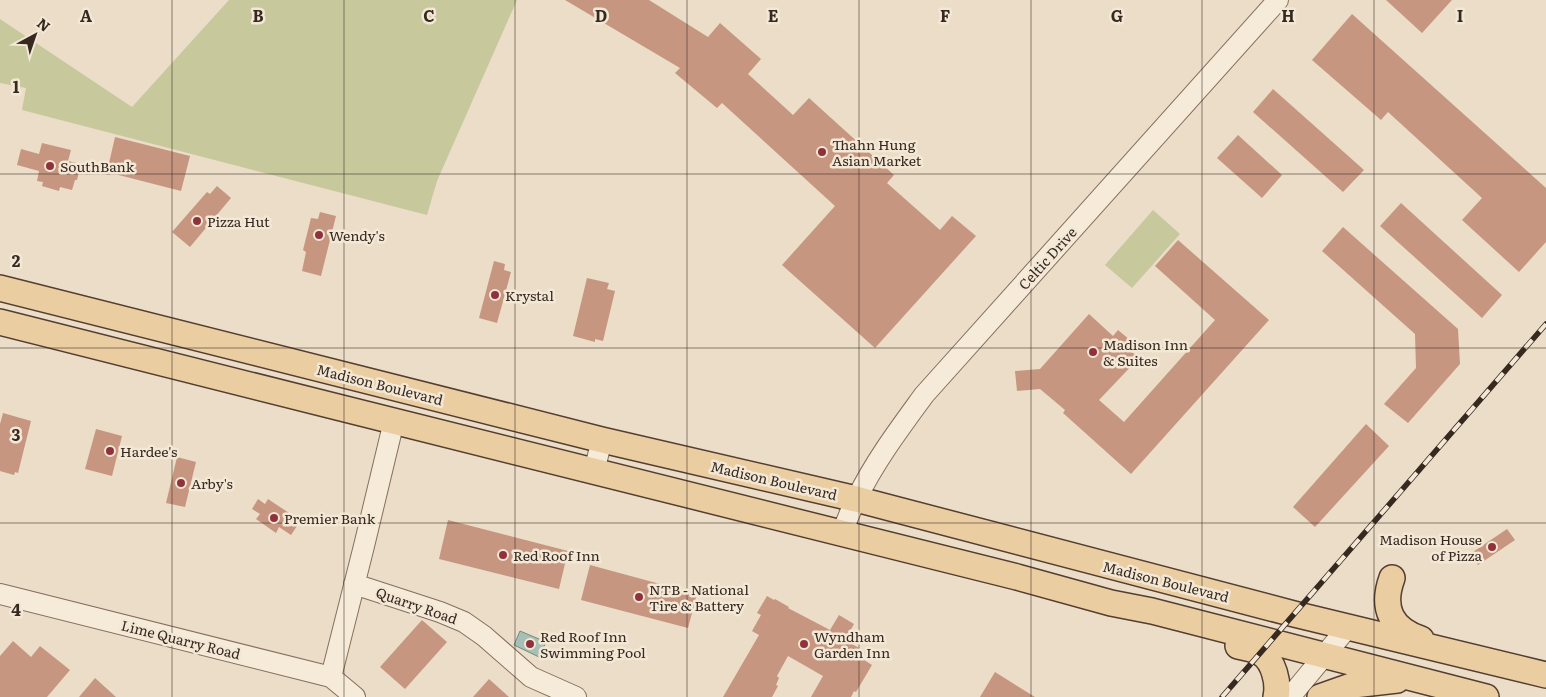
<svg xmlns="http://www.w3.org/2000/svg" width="1546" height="697" viewBox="0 0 1546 697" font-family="Literata,serif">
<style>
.green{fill:#c7c89b}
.water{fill:#a8bfb6;stroke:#6f8d83}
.building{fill:#c69680}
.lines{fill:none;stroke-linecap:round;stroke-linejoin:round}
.minor-casing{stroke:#856f5e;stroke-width:22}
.major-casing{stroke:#533e31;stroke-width:28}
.minor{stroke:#f6ebd9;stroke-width:20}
.major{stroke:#ebcda2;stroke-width:25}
.rail-casing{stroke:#372920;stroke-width:5.5}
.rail{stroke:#f3e8d6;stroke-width:4;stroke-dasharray:11;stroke-linecap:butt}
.grid{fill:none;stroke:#372920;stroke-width:1;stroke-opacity:0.55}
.poi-dot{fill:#8f323c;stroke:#f3e8d6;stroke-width:2}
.labels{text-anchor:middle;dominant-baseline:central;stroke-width:5;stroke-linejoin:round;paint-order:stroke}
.poi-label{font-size:14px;fill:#372920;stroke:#f3e8d6;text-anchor:start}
.street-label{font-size:14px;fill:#372920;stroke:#f3e8d6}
.grid-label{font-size:16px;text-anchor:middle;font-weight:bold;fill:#372920;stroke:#f3e8d6;stroke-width:5;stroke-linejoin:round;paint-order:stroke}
</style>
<rect width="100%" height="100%" fill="#ebddc7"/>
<path class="green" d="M229 0H517L437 181 427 215 22 110 26 88 0 83V19L132 107Z
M1153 210 1180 234 1132 288 1105 265Z"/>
<path class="water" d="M520 631 546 642 539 657 514 645Z"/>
<path class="building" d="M565 0H649L708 37 720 23 761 59 748 74 793 115 809 98 894 175 887 183 940 230 952 216 976 236 875 348 782 265 835 206 722 103 717 108 675 73 680 68Z
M1386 0H1452L1422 33Z
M1352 14 1546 188V242L1519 272 1462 220 1482 198 1388 112 1381 120 1312 60Z
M1273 89 1364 170 1343 192 1253 112Z
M1238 135 1282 175 1262 198 1217 158Z
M115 137 190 156 181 191 107 172Z
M42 143 71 150 68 161 81 164 77 180H75L72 190 60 187 59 191 42 186 43 182 37 181 39 171 17 165 21 149 39 154Z
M217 186 231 198 190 247 172 232 207 192 210 194Z
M1401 203 1502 295 1482 318 1380 226Z
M320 212 336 216 321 276 302 271 306 252 303 250 311 218 318 219Z
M1343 227 1458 329 1460 364 1408 423 1384 404 1416 368 1415 334 1322 251Z
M1178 240 1269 320 1131 474 1063 413 1065 410 1040 389 1017 391 1015 371 1040 369 1089 314 1113 336 1118 330 1130 340 1125 346 1139 358 1099 400 1124 422 1215 320 1155 266Z
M494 261 505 264 504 270 511 272 497 323 479 318Z
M587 278 609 283 607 289 615 291 603 341 595 339V342L573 336Z
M3 413 31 421 18 473 15 472 14 475 0 471V424Z
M1366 424 1389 446 1315 527 1293 507Z
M96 429 122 436 112 476 85 469Z
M177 457 196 462 185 507 166 503Z
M258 499 265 504 268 499 289 513 287 516 299 523 291 535 279 527 276 533 256 519 260 514 252 509Z
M448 520 568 551 559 589 439 559Z
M1507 529 1515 540 1478 565 1470 554Z
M590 565 697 594 688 628 581 600Z
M767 596 774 600 775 599 789 607 788 608 830 630 839 615 854 624 845 640 859 648 856 652 866 658 864 660 872 665 856 692 854 691 851 697H811L823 676 788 656 777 676 779 678 776 685 778 686 772 697H723L759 635 752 631 761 615 757 613Z
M422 620 447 642 405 689 380 667Z
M13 641 31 657 40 646 70 670 47 697H0V656Z
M995 672 1035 697H980Z
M95 678 116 697H79Z
M489 679 509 697H473Z"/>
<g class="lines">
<defs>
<path id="minor" d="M594 471 602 440
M842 534C846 522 851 509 857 498 875 461 900 428 924 395L1278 0
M354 584 440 612 464 622 484 636 531 677 576 697
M0 594 331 677 355 697
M331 677 364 546 394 421
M1290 697 1348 627"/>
<path id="major" d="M0 288 602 440 856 499 1294 614 1546 675
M0 322C339 407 677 494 1017 577L1111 603 1152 611 1486 697
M1392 578C1381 608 1391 629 1421 639
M1238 646C1245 648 1255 649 1261 653 1274 661 1279 683 1276 697
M1320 697 1354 685 1397 680"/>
</defs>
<use href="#minor" class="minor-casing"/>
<use href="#major" class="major-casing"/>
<use href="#minor" class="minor"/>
<use href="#major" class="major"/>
<defs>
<path id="rail" d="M1222 697 1546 324"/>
</defs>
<use href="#rail" class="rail-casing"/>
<use href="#rail" class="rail"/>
</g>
<path class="grid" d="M172 0V697M344 0V697M515 0V697M687 0V697M859 0V697M1031 0V697M1202 0V697M1374 0V697M0 174H1546M0 348H1546M0 523H1546"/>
<g class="poi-dot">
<circle cx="822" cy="152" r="5"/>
<circle cx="50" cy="166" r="5"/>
<circle cx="197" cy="221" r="5"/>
<circle cx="319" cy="235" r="5"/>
<circle cx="495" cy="295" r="5"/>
<circle cx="1093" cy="352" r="5"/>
<circle cx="110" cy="451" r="5"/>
<circle cx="181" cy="483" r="5"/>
<circle cx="274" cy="518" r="5"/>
<circle cx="1492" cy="547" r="5"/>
<circle cx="503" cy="555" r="5"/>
<circle cx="639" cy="597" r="5"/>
<circle cx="530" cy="644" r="5"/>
<circle cx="804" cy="644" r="5"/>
</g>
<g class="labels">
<g class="poi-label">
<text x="832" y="144">Thahn Hung<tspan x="832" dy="16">Asian Market</tspan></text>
<text x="60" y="166">SouthBank</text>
<text x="207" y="221">Pizza Hut</text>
<text x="329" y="235">Wendy's</text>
<text x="505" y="295">Krystal</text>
<text x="1103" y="344">Madison Inn<tspan x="1103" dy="16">&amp; Suites</tspan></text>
<text x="120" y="451">Hardee's</text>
<text x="191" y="483">Arby's</text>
<text x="284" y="518">Premier Bank</text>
<text x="1482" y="539" text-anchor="end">Madison House<tspan x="1482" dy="16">of Pizza</tspan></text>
<text x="513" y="555">Red Roof Inn</text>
<text x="649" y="589">NTB - National<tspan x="649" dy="16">Tire &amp; Battery</tspan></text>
<text x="540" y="636">Red Roof Inn<tspan x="540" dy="16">Swimming Pool</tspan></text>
<text x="814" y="636">Wyndham<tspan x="814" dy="16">Garden Inn</tspan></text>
</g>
<g class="street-label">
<text transform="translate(1047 258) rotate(-48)">Celtic Drive</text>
<text transform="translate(380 384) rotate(14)">Madison Boulevard</text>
<text transform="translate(774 480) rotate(13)">Madison Boulevard</text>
<text transform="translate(1166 581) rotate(14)">Madison Boulevard</text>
<text transform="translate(417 605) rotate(19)">Quarry Road</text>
<text transform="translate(181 639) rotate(14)">Lime Quarry Road</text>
</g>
</g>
<g class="grid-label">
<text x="86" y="22">A</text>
<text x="258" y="22">B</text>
<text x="429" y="22">C</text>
<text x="601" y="22">D</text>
<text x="773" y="22">E</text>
<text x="945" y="22">F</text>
<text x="1117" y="22">G</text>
<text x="1288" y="22">H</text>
<text x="1460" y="22">I</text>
<text x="16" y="93">1</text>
<text x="16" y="267">2</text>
<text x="16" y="441">3</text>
<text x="16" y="616">4</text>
</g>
<g transform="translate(35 35) rotate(40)" stroke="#f3e8d6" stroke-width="4" paint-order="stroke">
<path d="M0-4L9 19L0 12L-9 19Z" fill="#372920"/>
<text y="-8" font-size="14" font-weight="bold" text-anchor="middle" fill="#372920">N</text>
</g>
</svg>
